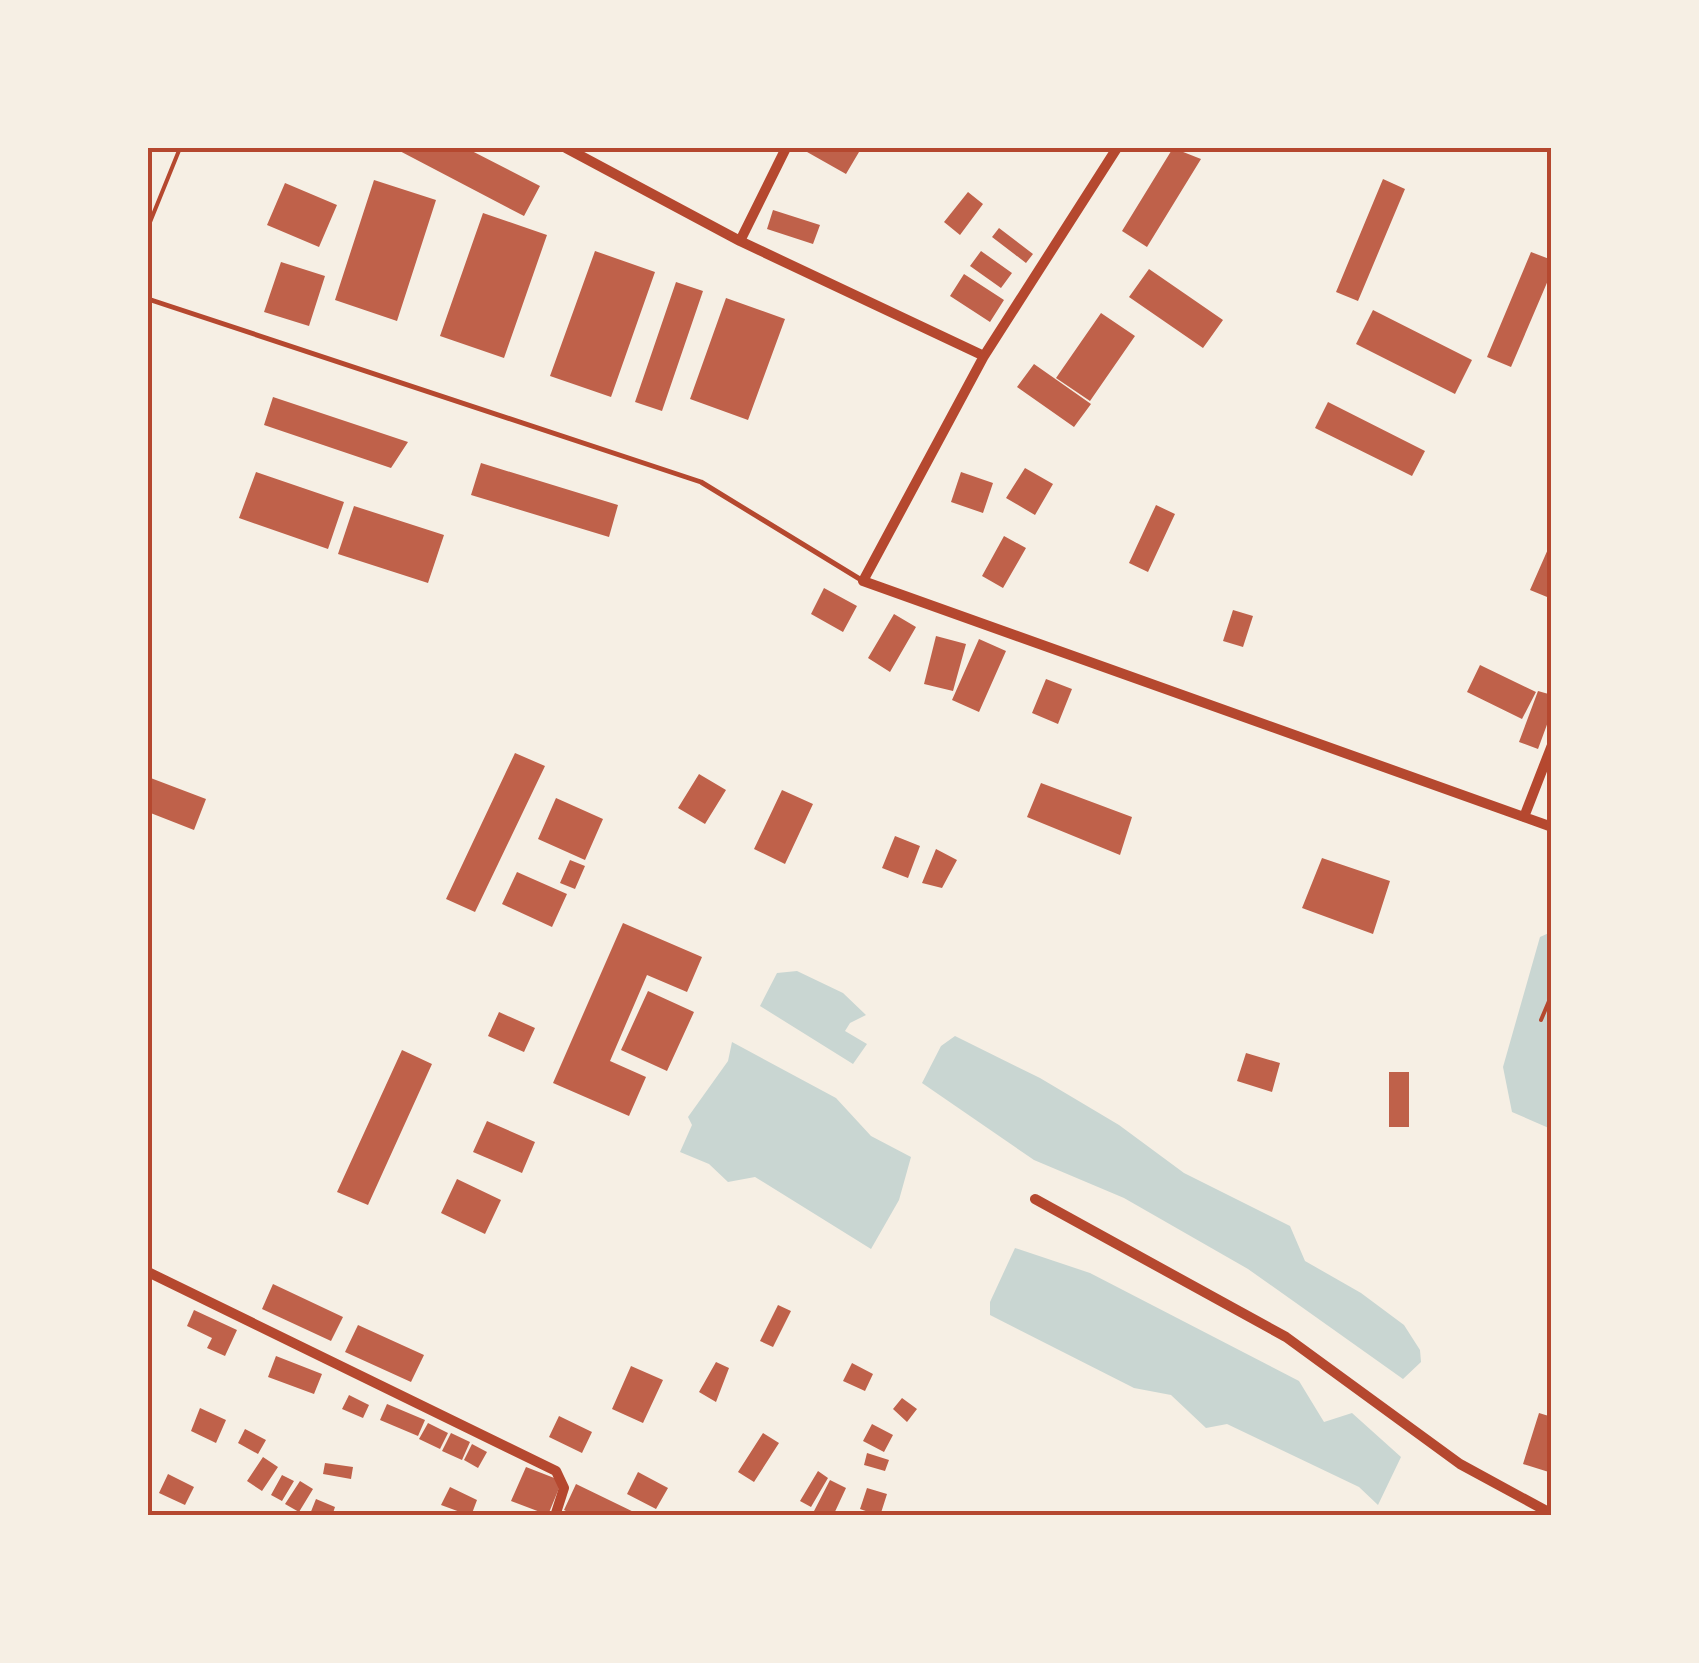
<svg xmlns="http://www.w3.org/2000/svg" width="1699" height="1663" viewBox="0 0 1699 1663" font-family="'Fira Sans Condensed',sans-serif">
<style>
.water{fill:#c9d6d2}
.building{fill:#bf614a}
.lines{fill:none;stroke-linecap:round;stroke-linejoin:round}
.path{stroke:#b5482f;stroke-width:4}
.service{stroke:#b5482f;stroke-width:5}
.minor{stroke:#b5482f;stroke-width:10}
.neatline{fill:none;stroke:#b5482f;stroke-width:4}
</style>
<rect width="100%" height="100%" fill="#f6efe4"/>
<path class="water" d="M1551 932V1129L1512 1112 1503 1067 1540 937Z
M797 971 843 993 866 1015 850 1023 845 1031 867 1044 853 1064 760 1006 777 973Z
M955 1036 1040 1078 1119 1125 1184 1173 1290 1226 1305 1261 1361 1293 1404 1325 1420 1350 1421 1362 1403 1379 1248 1269 1124 1198 1034 1160 922 1083 941 1046Z
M732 1042 836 1098 871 1136 911 1157 899 1200 871 1249 755 1177 728 1182 709 1164 680 1152 692 1125 688 1117 728 1061Z
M1015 1248 1090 1273 1299 1381 1324 1422 1352 1413 1401 1457 1378 1505 1359 1487 1227 1424 1206 1428 1171 1395 1134 1388 990 1315V1302Z"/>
<path class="building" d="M394 148H466L540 186 524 216Z
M800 148H852L859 152 846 174Z
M1173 148 1201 159 1147 247 1122 231Z
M1383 179 1405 189 1358 301 1336 292Z
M374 180 436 200 397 321 335 300Z
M285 183 337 205 319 247 267 225Z
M968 192 983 204 960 235 944 222Z
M773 210 820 225 813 244 767 229Z
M483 213 547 235 504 358 440 336Z
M999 228 1033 254 1026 263 992 237Z
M595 251 655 272 611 397 550 376Z
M981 251 1012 273 1001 288 970 266Z
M1531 252 1552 260V271L1511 367 1487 357Z
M281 262 325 276 309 326 264 312Z
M1149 269 1223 320 1203 348 1129 297Z
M964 274 1004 300 990 322 950 296Z
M676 282 703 291 662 411 635 402Z
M726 298 785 319 748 420 690 399Z
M1373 310 1472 360 1455 394 1356 344Z
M1101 313 1135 336 1090 401 1056 378Z
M1034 364 1091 404 1074 427 1017 387Z
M273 397 408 442 391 468 264 425Z
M1328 402 1425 451 1412 476 1315 428Z
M481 463 618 505 609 537 471 495Z
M1025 468 1053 484 1035 515 1006 498Z
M256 472 344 502 328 549 239 518Z
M961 472 993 483 983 513 951 502Z
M1156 505 1175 514 1148 572 1129 563Z
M354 506 444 535 428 583 338 554Z
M1004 536 1026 548 1003 588 982 576Z
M1552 540V599L1530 590Z
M824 588 857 606 843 632 811 614Z
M1233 610 1253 616 1243 647 1223 641Z
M894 614 916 627 890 672 868 658Z
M936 636 966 644 953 691 924 684Z
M979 639 1006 651 979 712 952 700Z
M1480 665 1536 692 1522 719 1467 692Z
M1046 679 1072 689 1058 724 1032 713Z
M1538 691 1552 695V711L1538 749 1519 742Z
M515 753 545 766 475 912 446 899Z
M699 774 726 790 705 824 678 808Z
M148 777 206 799 194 830 148 812Z
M1041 783 1132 817 1120 855 1027 817Z
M782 790 813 804 785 864 754 849Z
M556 798 603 819 585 860 538 839Z
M895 836 920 846 908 878 882 868Z
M936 849 957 860 942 888 922 883Z
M1322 858 1390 881 1373 934 1302 908Z
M570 860 585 866 575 889 560 883Z
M517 872 567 894 552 927 502 904Z
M623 923 702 957 687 992 647 975 610 1061 646 1077 629 1116 553 1083Z
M648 991 694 1012 667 1071 621 1050Z
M499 1012 535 1028 524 1052 488 1036Z
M402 1050 432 1064 368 1205 337 1192Z
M1246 1053 1280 1063 1272 1092 1237 1081Z
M1389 1072H1409V1127H1389Z
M487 1121 535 1142 522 1173 473 1152Z
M457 1179 501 1200 485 1234 441 1213Z
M273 1284 343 1317 331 1341 262 1309Z
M778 1305 791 1311 773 1347 760 1341Z
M194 1310 237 1330 225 1356 207 1348 212 1338 187 1326Z
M358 1325 424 1355 411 1382 345 1352Z
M276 1356 322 1374 314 1394 268 1377Z
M716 1362 729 1368 716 1402 699 1392Z
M852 1363 873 1374 865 1391 843 1381Z
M631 1366 663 1380 643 1423 612 1409Z
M349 1395 369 1405 363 1418 342 1409Z
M902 1398 917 1409 907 1422 893 1409Z
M387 1404 425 1420 418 1436 380 1420Z
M200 1408 226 1420 216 1443 191 1431Z
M1539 1413 1552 1417V1473L1523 1464Z
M559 1416 592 1432 582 1453 549 1437Z
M428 1423 448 1433 440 1449 419 1439Z
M872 1424 893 1435 884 1452 863 1441Z
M245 1429 266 1440 258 1454 238 1443Z
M451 1433 470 1442 462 1460 442 1451Z
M763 1433 779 1443 754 1482 738 1472Z
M472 1444 487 1452 478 1468 464 1460Z
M867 1453 889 1460 885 1471 864 1465Z
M263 1457 278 1467 262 1491 247 1481Z
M325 1463 353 1467 351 1479 323 1474Z
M526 1467 562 1481 548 1515 511 1501Z
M818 1471 828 1478 811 1507 800 1501Z
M638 1472 668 1488 656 1509 627 1494Z
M168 1474 194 1487 185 1505 159 1493Z
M282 1475 294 1481 282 1501 271 1495Z
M830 1480 846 1488 833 1516H818L813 1513Z
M300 1481 313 1489 299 1512 285 1504Z
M576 1484 642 1516H576L564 1510Z
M450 1487 477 1500 471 1516 441 1505Z
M867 1488 887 1494 880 1516 860 1509Z
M316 1499 335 1507 332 1516 310 1514Z"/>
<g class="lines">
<path class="path" d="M148 227 180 148
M1541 1020 1552 994"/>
<path class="service" d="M148 299 701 482 863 581"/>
<path class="minor" d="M566 148 740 241 984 356 863 581 1552 827
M740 241 786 148
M984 356 1117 148
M1524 817 1552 745
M1035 1199 1286 1337 1460 1464 1552 1514
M148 1272 556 1471 564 1488 555 1516"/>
</g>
<rect width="1699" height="1663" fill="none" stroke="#f6efe4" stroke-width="300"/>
<rect x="150" y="150" width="1399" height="1363" class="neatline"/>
</svg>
